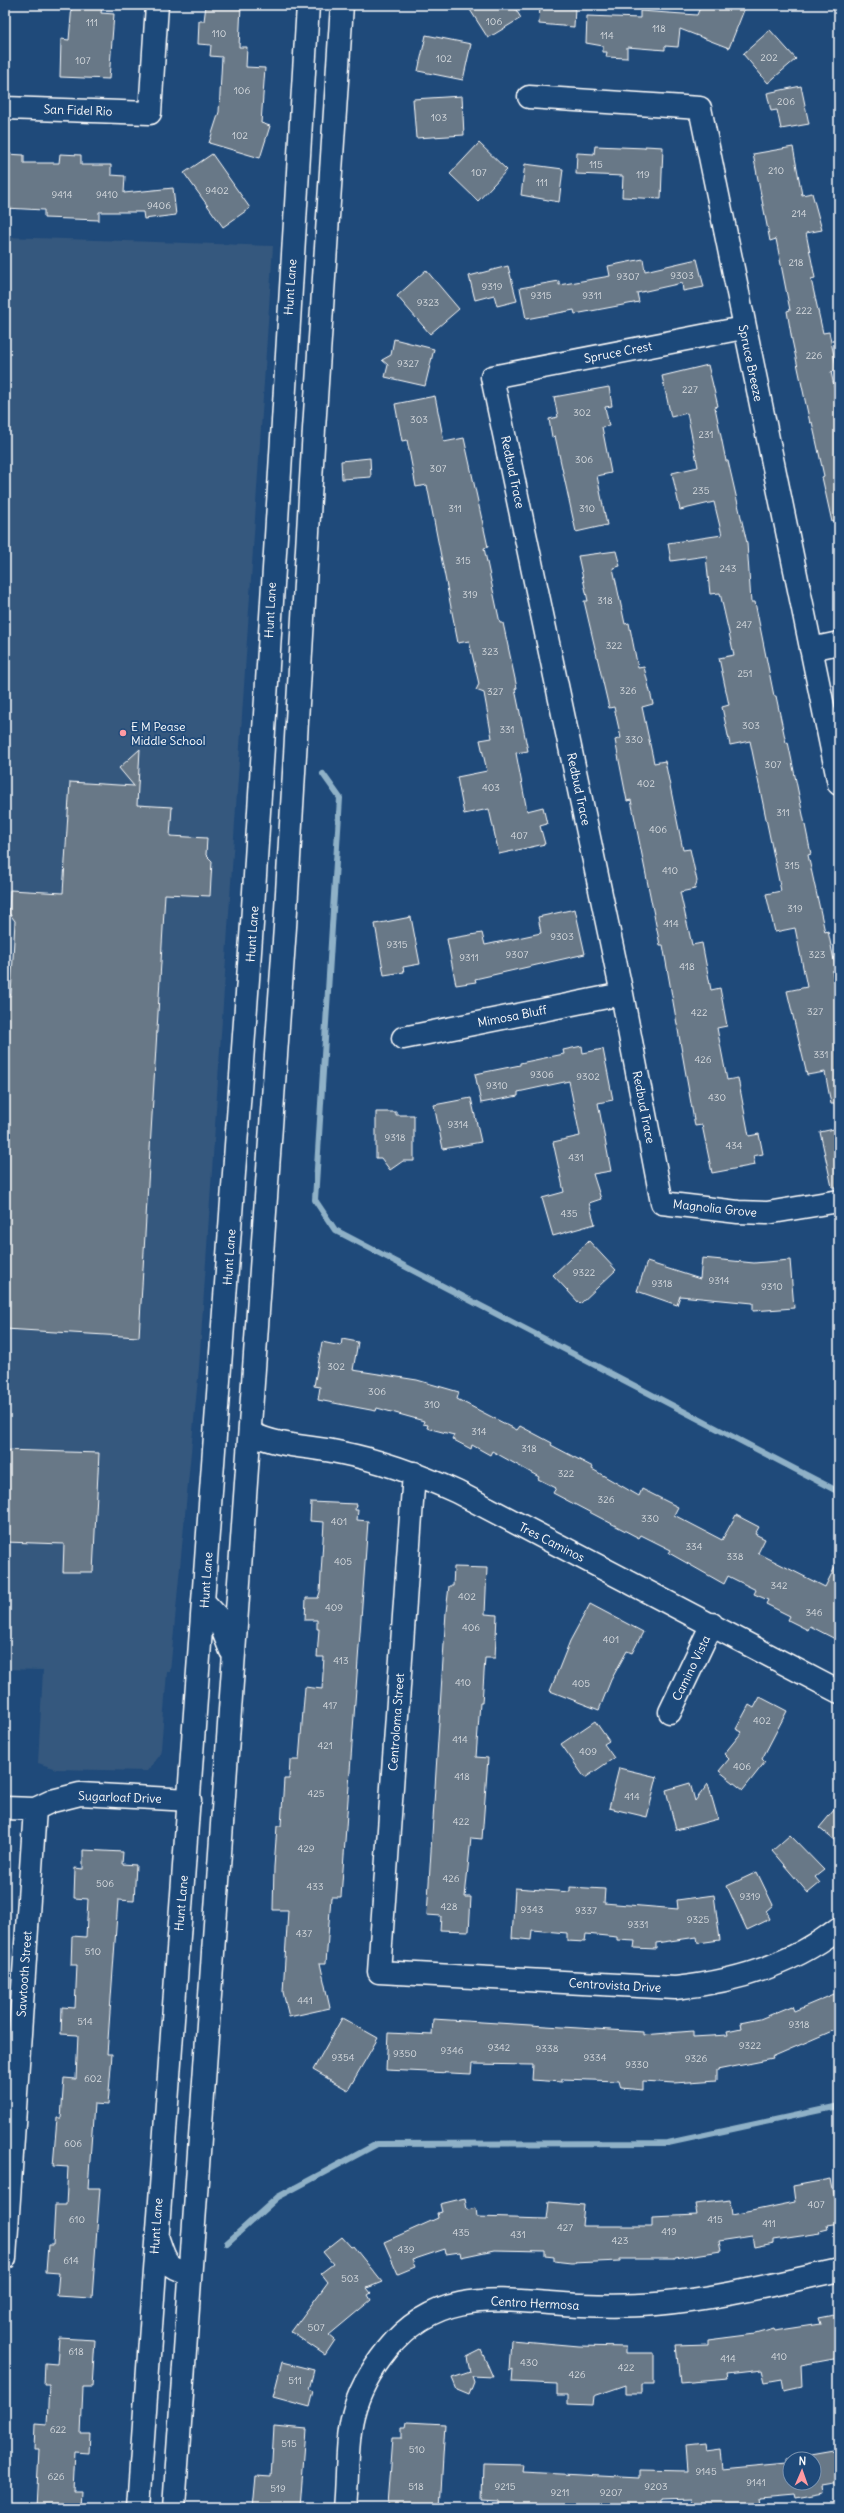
<svg xmlns="http://www.w3.org/2000/svg" width="844" height="2513" viewBox="0 0 844 2513" font-family="Delius,sans-serif">
<style>
.built{fill:#35587e}
.lines{fill:none;stroke-linecap:round;stroke-linejoin:round}
.stream{stroke:#8fb1c7;stroke-width:6}
.building{fill:#677887;stroke:#fff;fill-rule:evenodd}
.minor-casing{stroke:#fff;stroke-width:25}
.major-casing{stroke:#fff;stroke-width:25}
.minor{stroke:#1f4a7a;stroke-width:22}
.major{stroke:#1f4a7a;stroke-width:22}
.poi-dot{fill:#ff9aa2;stroke:#1f4a7a;stroke-width:1.5}
.labels{text-anchor:middle;dominant-baseline:central;stroke-width:3.5;stroke-linejoin:round;paint-order:stroke}
.number-label{font-size:10px;fill:#d9dde1}
.street-label{font-size:12px;fill:#fff;stroke:#1f4a7a}
.poi-label{font-size:12px;fill:#fff;stroke:#1f4a7a;text-anchor:start}
</style>
<rect width="100%" height="100%" fill="#1f4a7a"/>
<filter id="ink" filterUnits="userSpaceOnUse"><feTurbulence type="fractalNoise" baseFrequency=".025" numOctaves="2"/><feDisplacementMap in="SourceGraphic" scale="8" xChannelSelector="R" yChannelSelector="G"/><feConvolveMatrix kernelMatrix="1 2 1 2 8 2 1 2 1" color-interpolation-filters="sRGB"/></filter>
<g filter="url(#ink)">
<path class="built" d="M5 237 273 246 199 1368 170 1672H167L161 1749 160 1755 147 1771 56 1769 38 1763 43 1670 5 1669Z"/>
<g class="lines">
<path class="stream" d="M323 774 340 798 315 1200 335 1230 839 1492
M227 2243 278 2197 377 2144 668 2143 839 2106"/>
</g>
<path class="building" d="M72 5H102L101 13 114 14 109 79 60 77 61 39 69 40Z
M206 5H241L239 47H247L246 67 265 68 261 123 270 126 260 158 209 143 219 112 222 57 210 56 211 45 198 44 199 21H204Z
M467 5H513L521 18 488 38Z
M540 5H571V8H575L574 27 539 24Z
M701 5H746L729 48 680 29 678 47 665 46V50L627 47V58L606 57 607 52H603V46L586 43 587 16 640 18V11L697 15Z
M770 30 796 59 768 83 743 54Z
M426 35 471 44 463 80 418 71Z
M801 86 809 124 781 129 777 110 771 111 767 93Z
M462 96 464 135 416 138 413 99Z
M479 143 507 170 478 201 450 174Z
M595 146 645 148V146L663 147 661 199 622 197 623 176 576 174 577 153 594 154Z
M793 147 802 195 812 193 822 230 806 233 815 278 811 279 823 333 829 332 837 370 831 372 839 409V521L832 522 822 477 824 476 812 422 810 423 792 340 787 311 790 310 776 239 770 241 753 154Z
M6 154 24 155V163H59L60 154 81 155V165H111V175L125 176 124 193 173 188 176 215 144 219 143 212H99V220L44 218V210L5 208Z
M212 154 250 208 223 227 184 173Z
M525 164 563 169 559 202 521 195Z
M643 259 645 271 697 259 704 287 683 291 682 283 637 293 639 302 575 314 574 310 526 319 520 288 559 281V285L610 276 608 266Z
M508 266 517 301 497 306 494 295 475 300 469 276Z
M426 270 459 309 430 334 397 296Z
M394 339 434 349 425 386 385 377 388 365 382 360 391 355Z
M708 365 718 406 715 407 726 461H728L747 543 751 602H755L774 696H776L786 743 788 742 811 854 808 855 825 932 828 931 836 970 832 971 839 1003V1104H831L825 1072 807 1075 787 991 807 987 795 928 775 932 766 894 781 891 750 741 730 745 722 707 729 705 719 658 734 655 720 593 710 594 706 556 671 561 668 543 722 535 714 502 680 510 672 473 698 467 687 413 671 417 662 376Z
M609 387 612 406 605 407 609 426 602 427 611 473 597 476 607 525 576 532 555 436 552 437 549 419 558 417 554 397Z
M435 396 444 442 464 438 488 547 484 548 500 623H503L511 660 517 688 515 689 528 751 516 753 527 811 543 807 547 824 540 826 545 844 499 854 489 809 464 814 457 777 487 771 480 740 492 738 484 693 476 690 479 684 469 641 458 643 427 485 416 487 407 440 402 441 395 404Z
M370 458 371 477 342 479 341 461Z
M616 551 620 566 613 568 625 624 629 623 638 668 644 667 653 704 642 707 654 763 665 761 683 850 690 849 697 881 695 889 680 892 692 945 702 943 711 990 720 988 727 1026 717 1028 727 1080 738 1078 749 1136 759 1134 763 1154 753 1156 755 1165 712 1173 702 1125 695 1126 663 945H660L631 800 627 801 615 740 621 738 614 707 609 708 584 601H588L578 556Z
M140 749 137 805 172 807 170 836 207 838 206 855 212 861 210 896 165 894 139 1337 5 1329V994L11 995 15 921 9 913 10 890 63 893 70 782 134 786 119 768Z
M575 909 585 954 475 979 476 982 456 985 447 939 482 933 485 945 541 933 538 917Z
M411 917 420 964 403 967 404 972 384 975 375 924Z
M582 1046 583 1053 603 1049 613 1100 598 1103 611 1171 593 1174 601 1199 589 1203 595 1224 553 1236 542 1198 564 1192 553 1142 580 1136 569 1081 518 1092V1096L481 1103 475 1074 520 1065V1063L564 1054 563 1050Z
M471 1098 481 1142 443 1149 434 1105Z
M376 1112H396V1115H414V1161H403L390 1170 381 1158H376Z
M839 1128V1187H832L820 1132Z
M589 1241 616 1270 580 1304 553 1275Z
M702 1258 754 1263 790 1260 794 1308 753 1311V1303L680 1296 677 1305 637 1291 647 1262 700 1279Z
M342 1339 358 1342 353 1370 417 1380 459 1392 457 1399 517 1430 520 1426 552 1443 551 1445 593 1467 592 1469 639 1496 642 1489 678 1507 674 1515 722 1540 736 1515 759 1527 755 1534 765 1539 758 1553 825 1587 839 1559V1641L810 1626 808 1630 788 1620 790 1616 766 1604 768 1600 754 1594 756 1590 728 1576 724 1584 669 1553 671 1550 641 1535 639 1538 553 1493 556 1488 538 1479 539 1477 492 1451 490 1455 472 1445 471 1449 452 1439 454 1435 427 1428 428 1425 423 1424 424 1421 377 1408 376 1411 318 1400 320 1387 314 1386 322 1342 341 1346Z
M5 1450 99 1453 93 1572H63L64 1544 5 1542Z
M311 1502 356 1504 355 1510H358L357 1520 368 1521 341 1897H331L326 1963H320L330 2008 289 2017 283 1992 288 1910H273L274 1867 277 1826H281L284 1779H289L290 1760H299L305 1687 322 1689 324 1657H317L319 1629H317V1620H305L306 1598H318L320 1592 324 1522 310 1521Z
M454 1567 487 1568 485 1614 497 1615 495 1658H485L482 1703H480L476 1757 488 1758 482 1839 471 1838 465 1897H471L469 1931 440 1930 441 1916 427 1915 446 1612 449 1586H453Z
M590 1604 643 1632 632 1653 627 1651 611 1680 599 1710 550 1691 570 1641Z
M760 1697 787 1711 762 1759 765 1762 743 1790 719 1771 729 1759 724 1754 742 1732 736 1729 749 1705 754 1708Z
M595 1721 609 1741 604 1744 614 1758 585 1778 561 1744Z
M619 1768 657 1777 647 1817 609 1808Z
M690 1783 695 1801 708 1784 718 1819 676 1830 666 1790Z
M839 1804V1844L819 1828Z
M790 1835 824 1870 815 1877 820 1883 808 1893 772 1851Z
M83 1850 123 1852 122 1864 136 1865 134 1901 118 1900 107 2054H112L108 2105 94 2104 88 2188H100L92 2298 57 2296 59 2273 46 2272 48 2245H53L55 2205H66L68 2167 53 2166 57 2118H61L64 2078 76 2079 78 2035 61 2034 62 2007 75 2008 77 1965H71L72 1936 86 1937 88 1899 74 1898 75 1868 83 1869Z
M757 1872 773 1905 766 1911 770 1919 747 1930 727 1886Z
M570 1887 605 1889 604 1903 678 1909 677 1900 714 1895 720 1940 698 1943 697 1937 656 1943V1949L634 1948 635 1941 617 1940V1937L586 1934 585 1942 567 1941V1933L532 1930 531 1940 512 1938 515 1888 570 1892Z
M839 1992V2028L772 2057 773 2059 717 2070V2080L675 2083 643 2081V2090L621 2088 619 2081 562 2079V2082L532 2080 533 2065 472 2064 471 2074 386 2070 388 2033 432 2035 433 2019 643 2032V2035L693 2031V2037L728 2035 727 2031 741 2028 740 2023 760 2019 792 2006 794 2011Z
M342 2018 378 2038 348 2090 313 2070Z
M831 2179 839 2223 827 2225 828 2229 820 2231 821 2233 774 2240V2243L754 2247 752 2236 719 2241 721 2251 675 2258V2259H620V2261L572 2263 554 2261V2257L545 2256V2251L494 2250 461 2257 460 2252 446 2254 445 2249 412 2260 415 2267 398 2274 384 2242 438 2218 437 2213 442 2212 440 2204 465 2198 467 2210 476 2208 477 2217 547 2219 549 2202 584 2205 582 2226H652V2217L697 2215 695 2204 730 2200 732 2215 795 2202 793 2186Z
M342 2237 351 2247 353 2246 382 2282 367 2288 371 2293 368 2295 371 2300 329 2335 335 2340 325 2355 291 2332 328 2282 321 2273 333 2264 323 2252Z
M839 2314V2358L801 2365 802 2387 784 2391 782 2379 765 2382 762 2370 727 2374 728 2379 680 2383 676 2345 708 2344V2340L755 2334 773 2329 774 2331 820 2324 818 2318Z
M59 2338 95 2340 92 2387H83L81 2434H90L89 2453 75 2452 73 2491H81L80 2508H36L39 2450H34L35 2424 47 2425 49 2385H44L45 2363 57 2364Z
M511 2340 579 2346 626 2347V2353H654V2384H642V2393H626V2385L594 2396 593 2405 568 2404V2395H557V2384L512 2382 513 2369 509 2371Z
M481 2350 493 2377 472 2376 474 2382 469 2395 457 2390 452 2378 470 2372 467 2357Z
M282 2362 314 2370 309 2389 314 2391 310 2407 273 2397Z
M407 2422 445 2424 440 2508 387 2506 392 2438H402V2427H406Z
M274 2426 306 2429 300 2508H253L256 2476 271 2477Z
M705 2444 706 2451 721 2449 723 2470 787 2464V2459L839 2450V2483L821 2486 822 2493 794 2498 793 2494 759 2497 760 2504 725 2508H692L691 2499 661 2500V2508H499V2501L482 2500 483 2464 523 2465 522 2472 639 2478V2470L688 2471 686 2446ZM790 2459H814V2483H790Z"/>
<g class="lines">
<defs>
<path id="minor" d="M529 97 700 108 839 784
M5 108 150 113 157 5
M743 328 492 377 622 994 662 1203 738 1212 767 1213 839 1201
M811 649 839 643
M403 1038 622 994
M251 1433C279 1447 311 1446 342 1453 382 1461 420 1475 457 1492L839 1692
M414 1473 379 1972 675 1988C734 1982 792 1965 839 1928
M670 1712 712 1624
M5 1808 35 1809 52 1801 80 1794 190 1800
M5 2258 35 1809
M345 2508C348 2480 346 2441 353 2415 359 2390 371 2370 387 2350 441 2283 507 2302 582 2305 606 2306 632 2306 656 2304 717 2299 779 2283 839 2270"/>
<path id="major" d="M204 1602 217 1616 231 1651
M157 2236C165 2259 164 2266 189 2273
M138 2508C171 1980 218 1452 252 924 273 618 288 311 308 5
M174 2508 285 927 314 429 342 5"/>
</defs>
<use href="#minor" class="minor-casing"/>
<use href="#major" class="major-casing"/>
<use href="#minor" class="minor"/>
<use href="#major" class="major"/>
</g>
</g>
<circle class="poi-dot" cx="123" cy="733" r="4"/>
<g class="labels">
<g class="number-label">
<text x="494" y="21">106</text>
<text x="92" y="22">111</text>
<text x="659" y="28">118</text>
<text x="219" y="33">110</text>
<text x="607" y="35">114</text>
<text x="769" y="57">202</text>
<text x="444" y="58">102</text>
<text x="83" y="60">107</text>
<text x="242" y="90">106</text>
<text x="786" y="101">206</text>
<text x="439" y="117">103</text>
<text x="240" y="135">102</text>
<text x="596" y="164">115</text>
<text x="776" y="170">210</text>
<text x="479" y="172">107</text>
<text x="643" y="174">119</text>
<text x="542" y="182">111</text>
<text x="217" y="190">9402</text>
<text x="62" y="194">9414</text>
<text x="107" y="194">9410</text>
<text x="159" y="205">9406</text>
<text x="799" y="213">214</text>
<text x="796" y="262">218</text>
<text x="682" y="275">9303</text>
<text x="628" y="276">9307</text>
<text x="492" y="286">9319</text>
<text x="541" y="295">9315</text>
<text x="592" y="295">9311</text>
<text x="428" y="302">9323</text>
<text x="804" y="310">222</text>
<text x="814" y="355">226</text>
<text x="408" y="363">9327</text>
<text x="690" y="389">227</text>
<text x="582" y="412">302</text>
<text x="419" y="419">303</text>
<text x="706" y="434">231</text>
<text x="584" y="459">306</text>
<text x="438" y="468">307</text>
<text x="701" y="490">235</text>
<text x="455" y="508">311</text>
<text x="587" y="508">310</text>
<text x="463" y="560">315</text>
<text x="728" y="568">243</text>
<text x="470" y="594">319</text>
<text x="605" y="600">318</text>
<text x="744" y="624">247</text>
<text x="614" y="645">322</text>
<text x="490" y="651">323</text>
<text x="745" y="673">251</text>
<text x="628" y="690">326</text>
<text x="495" y="691">327</text>
<text x="751" y="725">303</text>
<text x="507" y="729">331</text>
<text x="634" y="739">330</text>
<text x="773" y="764">307</text>
<text x="646" y="783">402</text>
<text x="491" y="787">403</text>
<text x="783" y="812">311</text>
<text x="658" y="829">406</text>
<text x="519" y="835">407</text>
<text x="792" y="865">315</text>
<text x="670" y="870">410</text>
<text x="795" y="908">319</text>
<text x="671" y="923">414</text>
<text x="562" y="936">9303</text>
<text x="397" y="944">9315</text>
<text x="517" y="954">9307</text>
<text x="817" y="954">323</text>
<text x="469" y="957">9311</text>
<text x="687" y="966">418</text>
<text x="815" y="1011">327</text>
<text x="699" y="1012">422</text>
<text x="821" y="1054">331</text>
<text x="703" y="1059">426</text>
<text x="542" y="1074">9306</text>
<text x="588" y="1076">9302</text>
<text x="497" y="1085">9310</text>
<text x="717" y="1097">430</text>
<text x="458" y="1124">9314</text>
<text x="395" y="1137">9318</text>
<text x="734" y="1145">434</text>
<text x="576" y="1157">431</text>
<text x="569" y="1213">435</text>
<text x="584" y="1272">9322</text>
<text x="719" y="1280">9314</text>
<text x="662" y="1283">9318</text>
<text x="772" y="1286">9310</text>
<text x="336" y="1366">302</text>
<text x="377" y="1391">306</text>
<text x="432" y="1404">310</text>
<text x="479" y="1431">314</text>
<text x="529" y="1448">318</text>
<text x="566" y="1473">322</text>
<text x="606" y="1499">326</text>
<text x="650" y="1518">330</text>
<text x="339" y="1521">401</text>
<text x="694" y="1546">334</text>
<text x="735" y="1556">338</text>
<text x="343" y="1561">405</text>
<text x="779" y="1585">342</text>
<text x="467" y="1596">402</text>
<text x="334" y="1607">409</text>
<text x="814" y="1612">346</text>
<text x="471" y="1627">406</text>
<text x="611" y="1639">401</text>
<text x="341" y="1660">413</text>
<text x="463" y="1682">410</text>
<text x="581" y="1683">405</text>
<text x="330" y="1705">417</text>
<text x="762" y="1720">402</text>
<text x="460" y="1739">414</text>
<text x="325" y="1745">421</text>
<text x="588" y="1751">409</text>
<text x="742" y="1766">406</text>
<text x="462" y="1776">418</text>
<text x="316" y="1793">425</text>
<text x="632" y="1796">414</text>
<text x="461" y="1821">422</text>
<text x="306" y="1848">429</text>
<text x="451" y="1878">426</text>
<text x="105" y="1883">506</text>
<text x="315" y="1886">433</text>
<text x="750" y="1896">9319</text>
<text x="449" y="1906">428</text>
<text x="532" y="1909">9343</text>
<text x="586" y="1910">9337</text>
<text x="698" y="1919">9325</text>
<text x="638" y="1924">9331</text>
<text x="304" y="1933">437</text>
<text x="93" y="1951">510</text>
<text x="305" y="2000">441</text>
<text x="85" y="2021">514</text>
<text x="799" y="2024">9318</text>
<text x="750" y="2045">9322</text>
<text x="499" y="2047">9342</text>
<text x="547" y="2048">9338</text>
<text x="452" y="2050">9346</text>
<text x="405" y="2053">9350</text>
<text x="343" y="2057">9354</text>
<text x="595" y="2057">9334</text>
<text x="696" y="2058">9326</text>
<text x="637" y="2064">9330</text>
<text x="93" y="2078">602</text>
<text x="73" y="2143">606</text>
<text x="816" y="2204">407</text>
<text x="77" y="2219">610</text>
<text x="715" y="2219">415</text>
<text x="769" y="2223">411</text>
<text x="565" y="2227">427</text>
<text x="669" y="2231">419</text>
<text x="461" y="2232">435</text>
<text x="518" y="2234">431</text>
<text x="620" y="2240">423</text>
<text x="406" y="2249">439</text>
<text x="71" y="2260">614</text>
<text x="350" y="2278">503</text>
<text x="316" y="2327">507</text>
<text x="76" y="2351">618</text>
<text x="779" y="2356">410</text>
<text x="728" y="2358">414</text>
<text x="529" y="2362">430</text>
<text x="626" y="2367">422</text>
<text x="577" y="2374">426</text>
<text x="295" y="2380">511</text>
<text x="58" y="2429">622</text>
<text x="289" y="2443">515</text>
<text x="417" y="2449">510</text>
<text x="706" y="2471">9145</text>
<text x="56" y="2476">626</text>
<text x="756" y="2482">9141</text>
<text x="416" y="2486">518</text>
<text x="505" y="2486">9215</text>
<text x="656" y="2486">9203</text>
<text x="278" y="2488">519</text>
<text x="560" y="2492">9211</text>
<text x="611" y="2492">9207</text>
</g>
<g class="street-label">
<text transform="translate(78 110) rotate(2)">San Fidel Rio</text>
<text transform="translate(290 287) rotate(-86)">Hunt Lane</text>
<text transform="translate(618 352) rotate(-11)">Spruce Crest</text>
<text transform="translate(751 363) rotate(78)">Spruce Breeze</text>
<text transform="translate(513 472) rotate(78)">Redbud Trace</text>
<text transform="translate(270 610) rotate(-87)">Hunt Lane</text>
<text transform="translate(579 789) rotate(78)">Redbud Trace</text>
<text transform="translate(252 934) rotate(-86)">Hunt Lane</text>
<text transform="translate(512 1016) rotate(-11)">Mimosa Bluff</text>
<text transform="translate(644 1107) rotate(79)">Redbud Trace</text>
<text transform="translate(715 1208) rotate(6)">Magnolia Grove</text>
<text transform="translate(229 1257) rotate(-86)">Hunt Lane</text>
<text transform="translate(552 1542) rotate(27)">Tres Caminos</text>
<text transform="translate(206 1580) rotate(-86)">Hunt Lane</text>
<text transform="translate(691 1668) rotate(-64)">Camino Vista</text>
<text transform="translate(396 1722) rotate(-86)">Centroloma Street</text>
<text transform="translate(120 1797) rotate(2)">Sugarloaf Drive</text>
<text transform="translate(181 1903) rotate(-85)">Hunt Lane</text>
<text transform="translate(24 1974) rotate(-86)">Sawtooth Street</text>
<text transform="translate(615 1985) rotate(3)">Centrovista Drive</text>
<text transform="translate(156 2226) rotate(-86)">Hunt Lane</text>
<text transform="translate(535 2303) rotate(3)">Centro Hermosa</text>
</g>
<g class="poi-label">
<text x="131" y="726">E M Pease<tspan x="131" dy="14">Middle School</tspan></text>
</g>
</g>
<rect width="844" height="2513" fill="none" stroke="#1f4a7a" stroke-width="20"/>
<rect x="10" y="10" width="824" height="2493" fill="none" stroke="#fff" stroke-width="1.5" filter="url(#ink)"/>
<g transform="translate(802 2471) rotate(2)"><circle r="19" fill="#1f4a7a" stroke="#7992af"/>
<path d="M0-3L7 15L0 10L-7 15Z" fill="#ff9aa2"/>
<text y="-6" font-size="11" font-weight="bold" text-anchor="middle" fill="#ffffff">N</text>
</g>
</svg>
